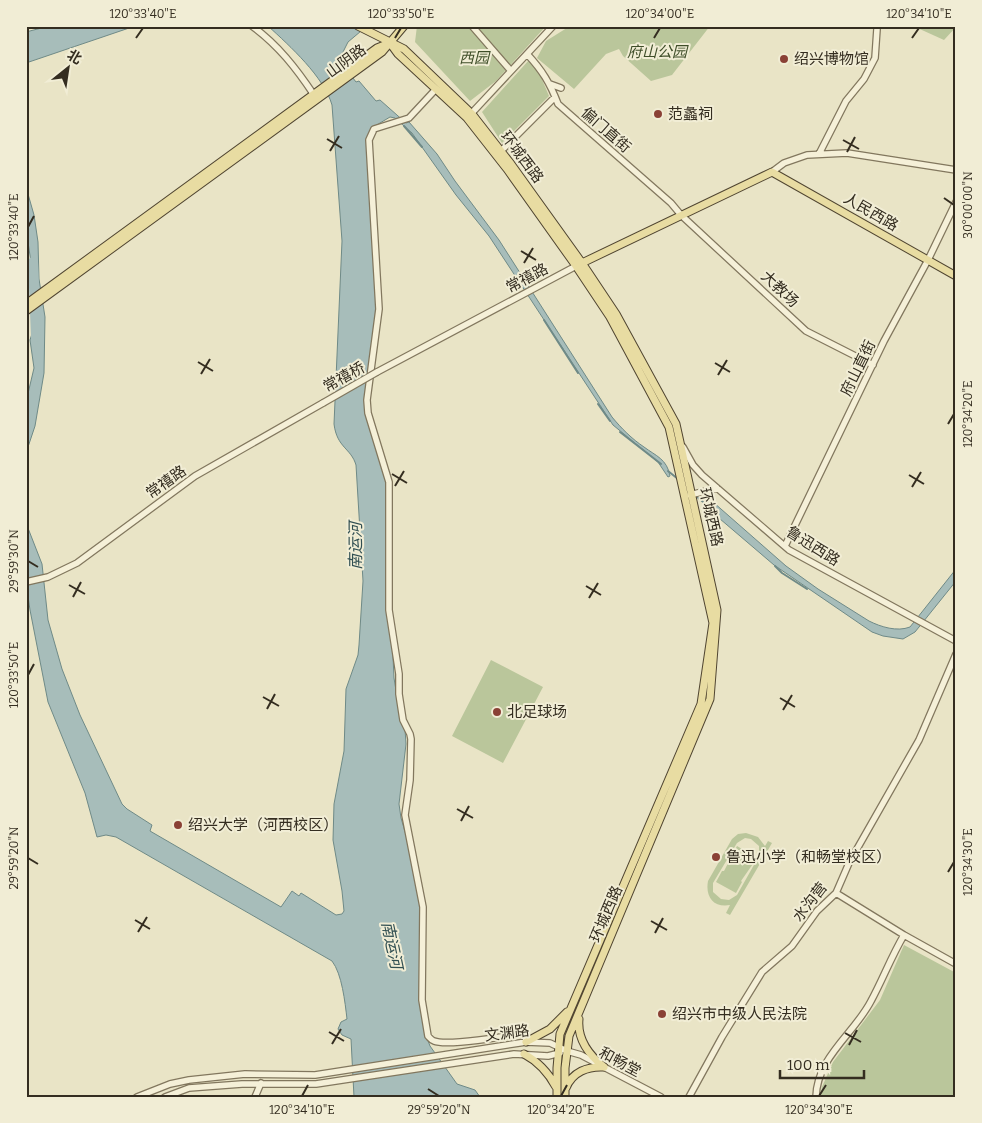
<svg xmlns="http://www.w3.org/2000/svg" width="982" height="1123" viewBox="0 0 982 1123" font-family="Bitter,'Noto Sans SC',serif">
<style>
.green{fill:#bac69b;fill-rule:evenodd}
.water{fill:#a7bdba;stroke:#6f8a87}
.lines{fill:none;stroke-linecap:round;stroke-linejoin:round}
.stream{stroke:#6f8a87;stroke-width:2}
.river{stroke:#a7bdba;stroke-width:10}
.minor-casing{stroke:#82775e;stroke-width:8}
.major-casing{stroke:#504531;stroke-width:9}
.minor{stroke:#f5f0d8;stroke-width:5.5}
.major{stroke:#e8dca2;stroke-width:7}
.minor-bridge-casing{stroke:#82775e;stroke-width:8;stroke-linecap:butt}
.minor-bridge{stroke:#f5f0d8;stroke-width:5.5}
.ticks{fill:none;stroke:#342d20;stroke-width:2}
.poi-dot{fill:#8a4135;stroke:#f1edd5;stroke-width:2}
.labels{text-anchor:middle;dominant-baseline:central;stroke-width:4;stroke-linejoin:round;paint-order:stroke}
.park-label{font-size:15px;font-style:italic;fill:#3f4e29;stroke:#f1edd5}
.poi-label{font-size:15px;fill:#342d20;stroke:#f1edd5;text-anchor:start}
.street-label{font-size:15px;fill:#342d20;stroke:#f1edd5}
.water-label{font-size:16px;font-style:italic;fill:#314f52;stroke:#f1edd5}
.neatline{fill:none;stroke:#342d20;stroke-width:2}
.ticks-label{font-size:12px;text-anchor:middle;fill:#342d20}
</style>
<rect width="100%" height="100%" fill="#e9e4c6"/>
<path class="green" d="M417 26H546L496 81 470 101 415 42Z
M570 26H710L672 75 651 81 623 56 619 49 606 54 574 89 537 58 546 41Z
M913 26H956V27L944 40Z
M529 60 541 77 549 96 502 143 482 112Z
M491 660 543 687 503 763 452 736Z
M746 833 758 837 765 846 768 841 772 843 730 915 726 913 730 905C714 908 705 897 708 881L732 839 738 834ZM745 838 751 839 759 846V856L737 895 729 900 721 899 713 892V883L737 843Z
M737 846 757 858 741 881 742 882 736 893 716 882 722 871H724Z
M904 945 956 973V1097H820L822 1087 833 1062 880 1000Z"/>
<path class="water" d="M49 26H135L26 63V32Z
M268 26H367L348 42 342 54 344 58 340 61 356 82 359 81 376 101 380 100 406 123 409 122 437 154 455 181 499 240 612 417C621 428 632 439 644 447 656 456 667 459 670 476L668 477 658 462 613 425 489 236 456 195 412 133 395 118 390 117 375 126 371 130 377 305 367 399 387 471 389 570 394 678 398 703 405 729 406 744 399 804 401 818 406 835 421 905 420 999 427 1038 430 1046 457 1084 475 1090 480 1097H354L351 1039 342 1035 338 1029 341 1022 347 1019C345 1002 342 974 332 961L116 837 106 835 97 837 85 793 48 702 30 610 26 583V523L42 564 48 620 62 669 80 715 122 804 127 809 152 825 150 831 281 907 292 891 299 896 301 893 336 915 342 914 344 911 342 891 333 840 334 804 344 751 346 689 358 655 359 645 363 581 356 465C351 448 337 448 334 424L342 241 332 105C324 77 290 46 268 26Z
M26 187 34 215 38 242 39 279 45 317 44 373 35 426 26 453V402L34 368 30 340 36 321 34 282 26 229Z
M713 502 786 566 818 589 869 621C881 627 897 632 910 627L956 569V581L915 632 903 639 883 636 872 632 774 565 706 507 708 503Z"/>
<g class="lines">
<path class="stream" d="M404 126 422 147
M544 320 578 373
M598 404 610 421
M620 432 661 464
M668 471 678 479
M696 496 708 506
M775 566 782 573 807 589"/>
<path class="river" d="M33 262 36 337"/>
<defs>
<path id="minor" d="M252 26C278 45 296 68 314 95
M472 26 511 71
M527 54C542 70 550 83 558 104L671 203 681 215 806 331 873 365
M550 84 561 88
M436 89 409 118 374 129 369 140 379 309 367 400 368 413 389 482V610L399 674V694L403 720 410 734 411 739 410 780 405 815 423 907 422 1000 428 1036C430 1038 431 1040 434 1041 446 1046 509 1037 522 1032L525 1033 526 1042
M469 116 553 26
M501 151 555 97
M819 154 846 101 864 79 875 58 877 29
M772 172 784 163 807 155 847 153 956 170
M377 372 578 265
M683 447 693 465 702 475 789 550 956 641
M690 495 717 488
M785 546 884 341 928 260 956 202
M26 582 48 577 77 563 195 476 323 403
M836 893 904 935 956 964
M137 1097 170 1084 189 1080 245 1074 315 1075 526 1042 550 1043 567 1051 581 1055 661 1097
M165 1097 189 1088 242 1084H316L514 1054 548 1056 560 1053
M255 1097 261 1083
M689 1097 722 1037 762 972 792 946 817 911 836 893 849 863 919 740 956 654
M816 1097C817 1057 854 1034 871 1001 883 979 891 957 904 935"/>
<path id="major" d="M358 26 404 49 472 114 511 164 582 263 616 314 676 424 717 610 710 699 569 1036 565 1068V1097
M390 43 398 54 467 118 507 169 576 266 610 317 669 427 713 623 701 704 560 1034 557 1068V1097
M582 263 772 172 956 276
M26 304 377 48 387 44
M26 311 382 52 404 26
M579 1019C577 1039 589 1055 604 1067
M526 1042 550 1029 567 1012
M524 1054C539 1062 548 1072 556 1087
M566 1088C572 1072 588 1066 604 1067"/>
</defs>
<use href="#minor" class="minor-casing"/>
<use href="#major" class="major-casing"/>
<use href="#minor" class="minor"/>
<use href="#major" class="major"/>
<defs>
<path id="minor-bridge" d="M323 403 377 372"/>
</defs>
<use href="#minor-bridge" class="minor-bridge-casing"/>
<use href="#minor-bridge" class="minor-bridge"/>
</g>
<path class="ticks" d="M136 38 143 28M395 38 401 28M654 38 660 28M912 38 919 28M327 139 342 148M843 140 859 149M330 151 339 136M847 152 855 137M944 198 954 205M28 227 34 216M521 251 536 260M524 263 533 248M198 362 213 371M715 363 730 372M201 374 210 359M718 375 727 360M948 424 954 414M392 474 407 483M909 475 924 484M395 486 404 471M912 487 921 472M28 561 38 567M69 585 85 594M586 586 601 595M73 597 81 582M589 598 598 583M28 675 34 664M263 697 279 706M780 698 795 707M267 709 275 694M783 710 792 695M457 809 473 818M461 821 469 806M28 858 38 864M948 872 954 862M135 920 150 929M651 921 667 930M138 932 147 917M655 933 663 918M329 1032 344 1041M845 1033 861 1042M332 1044 341 1029M849 1045 857 1030M428 1089 439 1096M302 1096 308 1085M561 1096 567 1085M819 1096 826 1085"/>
<g class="poi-dot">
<circle cx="784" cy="59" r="5"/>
<circle cx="658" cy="114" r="5"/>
<circle cx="497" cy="712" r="5"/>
<circle cx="178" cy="825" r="5"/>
<circle cx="716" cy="857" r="5"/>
<circle cx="662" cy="1014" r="5"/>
</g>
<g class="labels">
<g class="park-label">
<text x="657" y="52">府山公园</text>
<text x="474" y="58">西园</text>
</g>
<g class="poi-label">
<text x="794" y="59">绍兴博物馆</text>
<text x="668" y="114">范蠡祠</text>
<text x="507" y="712">北足球场</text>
<text x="188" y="825">绍兴大学（河西校区）</text>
<text x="726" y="857">鲁迅小学（和畅堂校区）</text>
<text x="672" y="1014">绍兴市中级人民法院</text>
</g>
<g class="street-label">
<text transform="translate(346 61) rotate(-36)">山阴路</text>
<text transform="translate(606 130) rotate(41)">偏门直街</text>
<text transform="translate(522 157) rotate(53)">环城西路</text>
<text transform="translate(871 212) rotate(30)">人民西路</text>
<text transform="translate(527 278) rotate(-28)">常禧路</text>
<text transform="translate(780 289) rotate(43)">大教场</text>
<text transform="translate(858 368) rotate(-64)">府山直街</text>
<text transform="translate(344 377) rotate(-29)">常禧桥</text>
<text transform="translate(166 482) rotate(-35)">常禧路</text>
<text transform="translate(711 517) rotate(77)">环城西路</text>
<text transform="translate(813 546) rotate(32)">鲁迅西路</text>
<text transform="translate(810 902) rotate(-52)">水沟营</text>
<text transform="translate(606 914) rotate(-67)">环城西路</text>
<text transform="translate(507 1033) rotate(-7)">文渊路</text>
<text transform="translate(620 1062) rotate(28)">和畅堂</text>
</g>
<g class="water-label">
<text transform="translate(355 546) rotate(-90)">南运河</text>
<text transform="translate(392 945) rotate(78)">南运河</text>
</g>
</g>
<rect width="982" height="1123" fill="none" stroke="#f1edd5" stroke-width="55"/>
<g transform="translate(68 68) rotate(30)" stroke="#f1edd5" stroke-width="4" paint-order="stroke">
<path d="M0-4L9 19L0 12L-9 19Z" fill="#342d20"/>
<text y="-8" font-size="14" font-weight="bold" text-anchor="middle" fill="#342d20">北</text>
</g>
<path d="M780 1070v8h84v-8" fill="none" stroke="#342d20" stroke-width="2.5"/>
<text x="787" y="1070" font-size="15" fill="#342d20" stroke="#f1edd5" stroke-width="4" paint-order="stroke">100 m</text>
<rect x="28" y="28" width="926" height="1068" class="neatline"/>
<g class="ticks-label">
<text x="143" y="18">120°33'40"E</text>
<text x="401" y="18">120°33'50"E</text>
<text x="660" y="18">120°34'00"E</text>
<text x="919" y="18">120°34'10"E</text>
<text transform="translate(968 205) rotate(-90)" y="4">30°00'00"N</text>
<text transform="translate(14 227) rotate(-90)" y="4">120°33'40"E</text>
<text transform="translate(968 414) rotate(-90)" y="4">120°34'20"E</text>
<text transform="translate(14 561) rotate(-90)" y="4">29°59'30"N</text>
<text transform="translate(14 675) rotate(-90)" y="4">120°33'50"E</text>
<text transform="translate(14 858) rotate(-90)" y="4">29°59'20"N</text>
<text transform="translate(968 862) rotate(-90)" y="4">120°34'30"E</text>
<text x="302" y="1114">120°34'10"E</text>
<text x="439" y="1114">29°59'20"N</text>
<text x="561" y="1114">120°34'20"E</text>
<text x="819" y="1114">120°34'30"E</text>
</g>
</svg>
